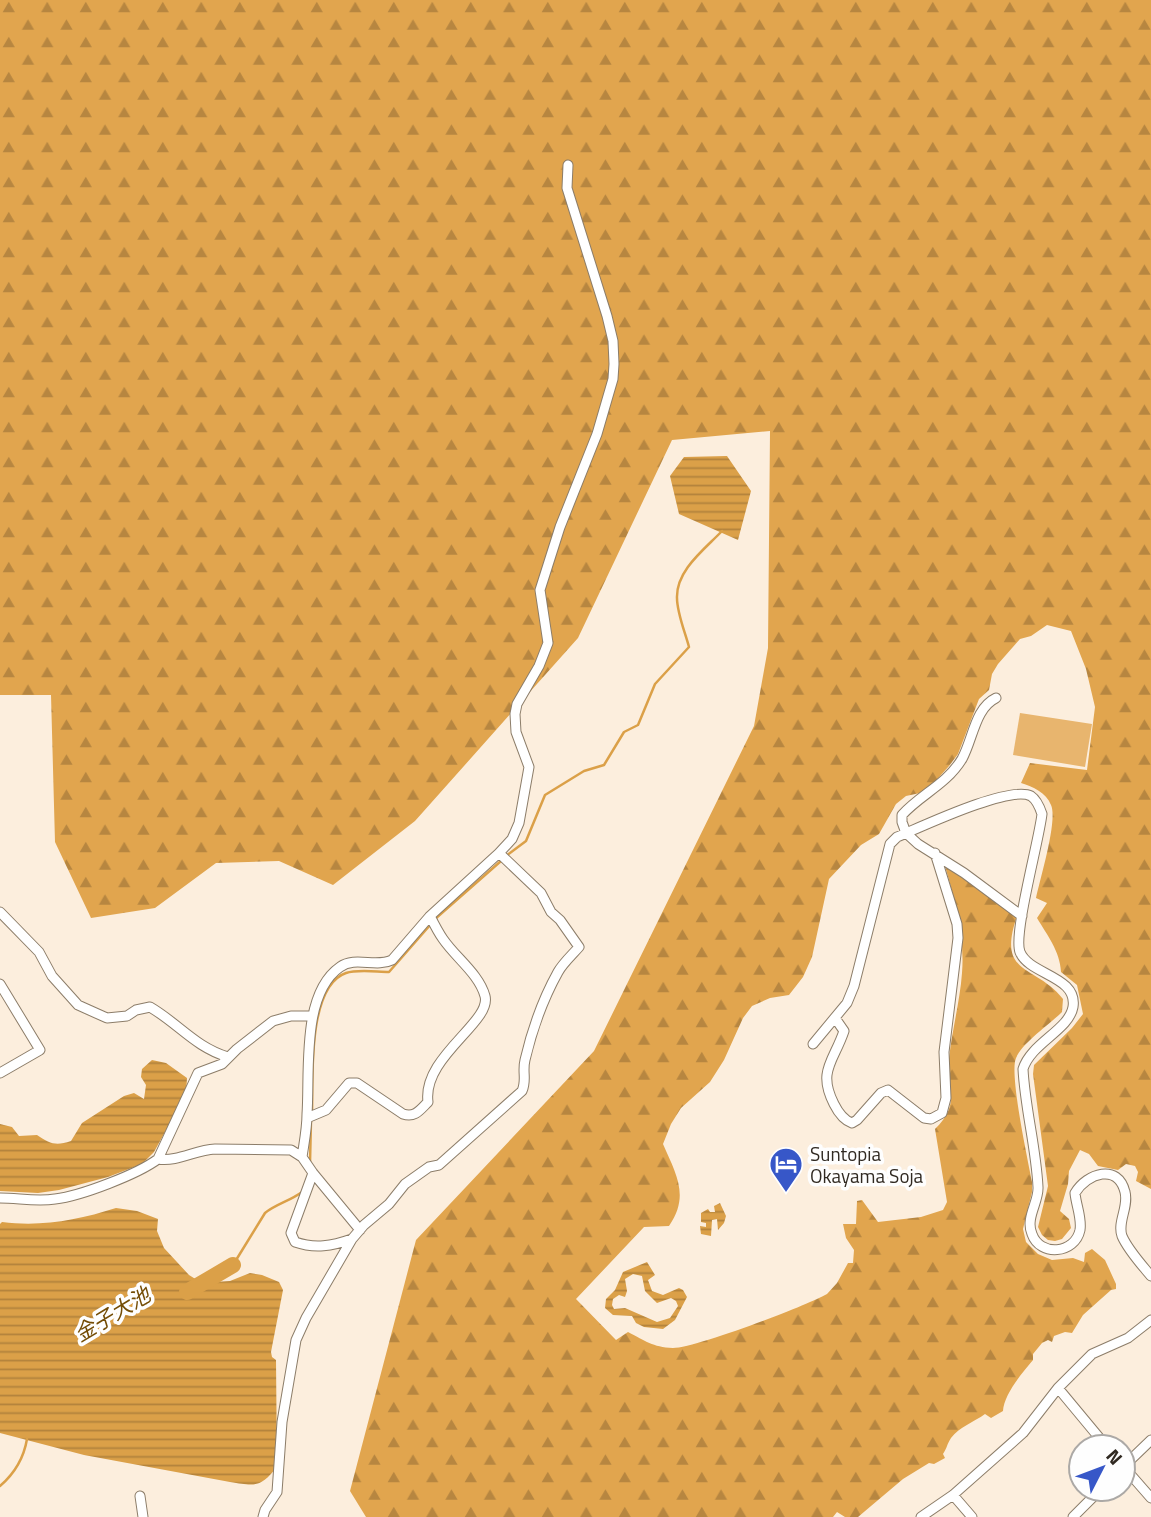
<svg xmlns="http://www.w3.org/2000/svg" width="1151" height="1517" viewBox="0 0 1151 1517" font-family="'Titillium Web','Noto Sans JP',sans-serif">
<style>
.forest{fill:url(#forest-firs)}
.green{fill:#e8b56e}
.water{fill:url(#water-rules);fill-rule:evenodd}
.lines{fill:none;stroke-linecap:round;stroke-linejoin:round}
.stream{stroke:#dba048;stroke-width:2.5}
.river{stroke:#dba048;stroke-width:16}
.minor-casing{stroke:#8c7d69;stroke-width:11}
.minor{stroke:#fff;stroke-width:9}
.labels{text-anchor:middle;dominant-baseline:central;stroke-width:7;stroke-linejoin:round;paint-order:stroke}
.poi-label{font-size:19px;fill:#302921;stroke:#fefefe;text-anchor:start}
.water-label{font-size:21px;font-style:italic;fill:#744d06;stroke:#fefefe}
</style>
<defs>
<pattern id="forest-firs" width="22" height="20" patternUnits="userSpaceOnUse" patternTransform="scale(1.75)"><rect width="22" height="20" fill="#e1a54e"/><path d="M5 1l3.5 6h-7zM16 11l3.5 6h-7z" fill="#b78640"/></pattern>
<pattern id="water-rules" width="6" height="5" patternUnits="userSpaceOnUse" patternTransform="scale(1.75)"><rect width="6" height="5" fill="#dba048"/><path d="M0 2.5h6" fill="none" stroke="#b2823c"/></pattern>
</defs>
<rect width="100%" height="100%" fill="#fceedd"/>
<path class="forest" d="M0 0H1151V1189L1136 1181 1138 1172 1135 1166 1126 1164 1118 1170 1098 1166 1089 1154 1080 1150 1069 1171 1068 1184 1060 1211 1069 1219 1071 1228 1062 1239 1055 1241 1048 1240 1042 1235 1038 1227 1048 1186 1033 1074 1034 1065 1072 1028 1083 1014 1077 985 1061 972C1060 951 1047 935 1037 918L1047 903 1036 898C1040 879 1058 820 1051 805 1046 792 1033 787 1021 783L1030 763 1087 770 1095 707 1086 669 1071 631 1047 625 1031 636 1020 639 998 664 992 674 989 690 979 699 958 754 949 766 932 785 920 793 906 796 896 804 879 834 861 845 829 879 812 957 803 977 789 995 770 998 752 1006 743 1018 724 1060 710 1082 681 1108 671 1124 663 1144C676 1174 690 1196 669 1226L644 1227 576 1299 616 1340 628 1332C646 1341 652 1347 673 1348 695 1348 806 1306 827 1294L837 1283 848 1263H853L854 1250 846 1238 843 1224H856L857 1201 862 1200 878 1222 921 1217 943 1210 947 1202 935 1129C962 1103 946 1089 949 1059 952 1030 960 1001 962 973 965 936 955 901 945 866L1017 916C996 977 1036 964 1063 999L1062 1012C1049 1025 1023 1042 1016 1058 1009 1074 1028 1160 1032 1182V1192L1023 1229 1026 1242 1038 1254 1052 1260 1073 1258 1084 1262 1085 1253 1092 1249 1105 1260 1116 1284V1289L1111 1290 1083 1315 1072 1333 1065 1332 1054 1336 1052 1342 1048 1340 1042 1343 1033 1354V1360C1022 1373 1004 1394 1003 1411L991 1418 985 1414C974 1422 959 1427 951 1438 947 1444 947 1448 943 1454L945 1458 934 1464 929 1463 903 1479 858 1517H845L837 1512 833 1517H366L350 1491 416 1240 594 1051 754 726 768 648 770 431 672 440 578 638 415 821 333 885 279 861 216 863 155 908 91 918 55 842 51 695H0Z"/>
<path class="green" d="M1020 713 1092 724 1085 767 1013 755Z"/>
<path class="water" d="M727 456 751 491 738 540 679 514 670 476 684 457Z
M152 1060 166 1063 187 1078 186 1094 154 1152 142 1164 108 1177 59 1190 38 1193 0 1191V1124L12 1127 19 1136 37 1135C50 1144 56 1146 71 1141L82 1123 124 1096 134 1093 144 1099 146 1085 141 1077 142 1069Z
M720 1203 726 1216 724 1223 718 1230 717 1219 712 1220 711 1236 701 1234 700 1226 706 1227V1223L701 1222V1213L708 1209 710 1212H715L714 1206Z
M116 1208 137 1211 158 1219 157 1231 164 1248 189 1275 197 1280 214 1282 230 1281 250 1273 262 1275 279 1282 283 1290 271 1352 272 1357 276 1360 277 1467C260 1488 255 1486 230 1482L84 1455 0 1433V1224L2 1222C42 1227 78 1220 116 1208Z
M647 1262 655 1275 648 1280 652 1291 663 1295 679 1288 683 1290 687 1297 675 1320 663 1329 644 1327 636 1323 632 1316 613 1315 605 1308 606 1299 615 1290 623 1272ZM633 1274 642 1276 645 1291 657 1303 671 1298 676 1301 678 1306 670 1318 657 1322 625 1308 614 1309 612 1305 613 1299 619 1295 625 1297 627 1291 625 1279Z"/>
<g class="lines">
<path class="stream" d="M506 856 526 841 545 795 584 771 604 765 624 732 638 725 655 684 689 647C685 632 677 613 677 598 676 570 705 549 722 531
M435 919 501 861
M312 1114C313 1080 307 986 346 973 358 969 377 972 389 972L431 924
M310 1163 311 1120
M233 1265 265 1213C276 1204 290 1201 302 1192
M0 1486C14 1474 24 1457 27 1439"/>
<path class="river" d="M187 1292 233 1265"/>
<defs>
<path id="minor" d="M996 698C975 708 973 739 962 759 946 785 921 794 902 815V822L906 833 918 844 964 873 1022 916
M0 912 39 952 52 976 78 1005 107 1018 127 1016 136 1010 150 1007C179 1024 195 1047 228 1057
M0 984 40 1050 0 1073
M835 1018 844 1031C834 1061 817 1071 834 1104 838 1112 843 1120 852 1123L857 1120 881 1093 888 1090 924 1118 931 1119 942 1113 946 1098 944 1052 958 938 957 924 935 853
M813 1044 847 1003 854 986 890 844 897 837C921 827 1009 785 1031 796 1037 800 1040 808 1042 814 1039 841 1013 934 1020 952 1029 975 1078 976 1073 1007 1069 1030 1031 1043 1023 1069 1025 1108 1036 1147 1038 1187 1039 1202 1025 1218 1032 1234 1040 1257 1075 1254 1080 1230 1082 1218 1076 1205 1075 1193 1087 1173 1118 1163 1125 1192 1129 1207 1117 1222 1122 1236 1128 1250 1141 1264 1151 1276
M307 1118 326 1110 349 1083H357L403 1114C415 1118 420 1110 428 1102 422 1057 492 1022 485 996 479 974 456 958 443 939 438 932 434 924 430 916
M302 1157C304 1143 307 1129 307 1114 310 1072 301 994 340 967 355 956 376 968 392 960L430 916 499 853 512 839 519 823 529 767 516 732 515 714 517 704 539 666 548 643 540 590 560 527 597 434 613 379 614 364 613 341 607 316 567 188 568 165
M158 1159C178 1162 195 1150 215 1149L291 1150 302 1157 313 1173 360 1230
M313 1173 291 1233 295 1242C315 1249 332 1246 352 1239
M0 1198C18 1198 37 1202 55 1199 81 1196 138 1174 158 1159L198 1073 222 1064 237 1049 273 1021 291 1016H312
M1058 1388 1107 1447
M1123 1466 1151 1498
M1123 1467 1151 1440
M953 1495 972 1517
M140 1496 143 1517
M263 1517 265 1510 277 1492 282 1422 296 1340 306 1318 352 1239 364 1225 389 1204 405 1184 429 1167 439 1165 522 1091C527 1080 522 1072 525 1060 532 1030 543 999 558 972 563 963 572 955 579 947L560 920 551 912 541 893 499 853
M921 1517 953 1495 1023 1433 1058 1388 1092 1354 1128 1338 1151 1320
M1073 1517 1101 1489"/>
</defs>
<use href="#minor" class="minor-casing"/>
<use href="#minor" class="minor"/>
</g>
<defs>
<symbol id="hotel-pin" viewBox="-11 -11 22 30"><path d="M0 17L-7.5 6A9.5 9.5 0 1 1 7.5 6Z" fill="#3757c8" stroke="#fefefe"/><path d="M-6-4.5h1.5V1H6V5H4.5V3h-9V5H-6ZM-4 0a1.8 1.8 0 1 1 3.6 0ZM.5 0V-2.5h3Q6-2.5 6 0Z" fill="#fff"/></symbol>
</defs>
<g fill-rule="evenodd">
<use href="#hotel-pin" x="767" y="1145" width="38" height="52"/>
</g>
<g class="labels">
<g class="poi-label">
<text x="810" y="1153">Suntopia<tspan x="810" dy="22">Okayama Soja</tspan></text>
</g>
<g class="water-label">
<text transform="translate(112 1314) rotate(-31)">金子大池</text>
</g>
</g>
<g transform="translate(1102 1468) rotate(48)"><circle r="33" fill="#fefefe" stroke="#aca9a6" stroke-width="2"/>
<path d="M0-5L12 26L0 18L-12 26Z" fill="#3757c8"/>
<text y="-10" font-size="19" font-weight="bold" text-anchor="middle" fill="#302921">N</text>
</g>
</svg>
